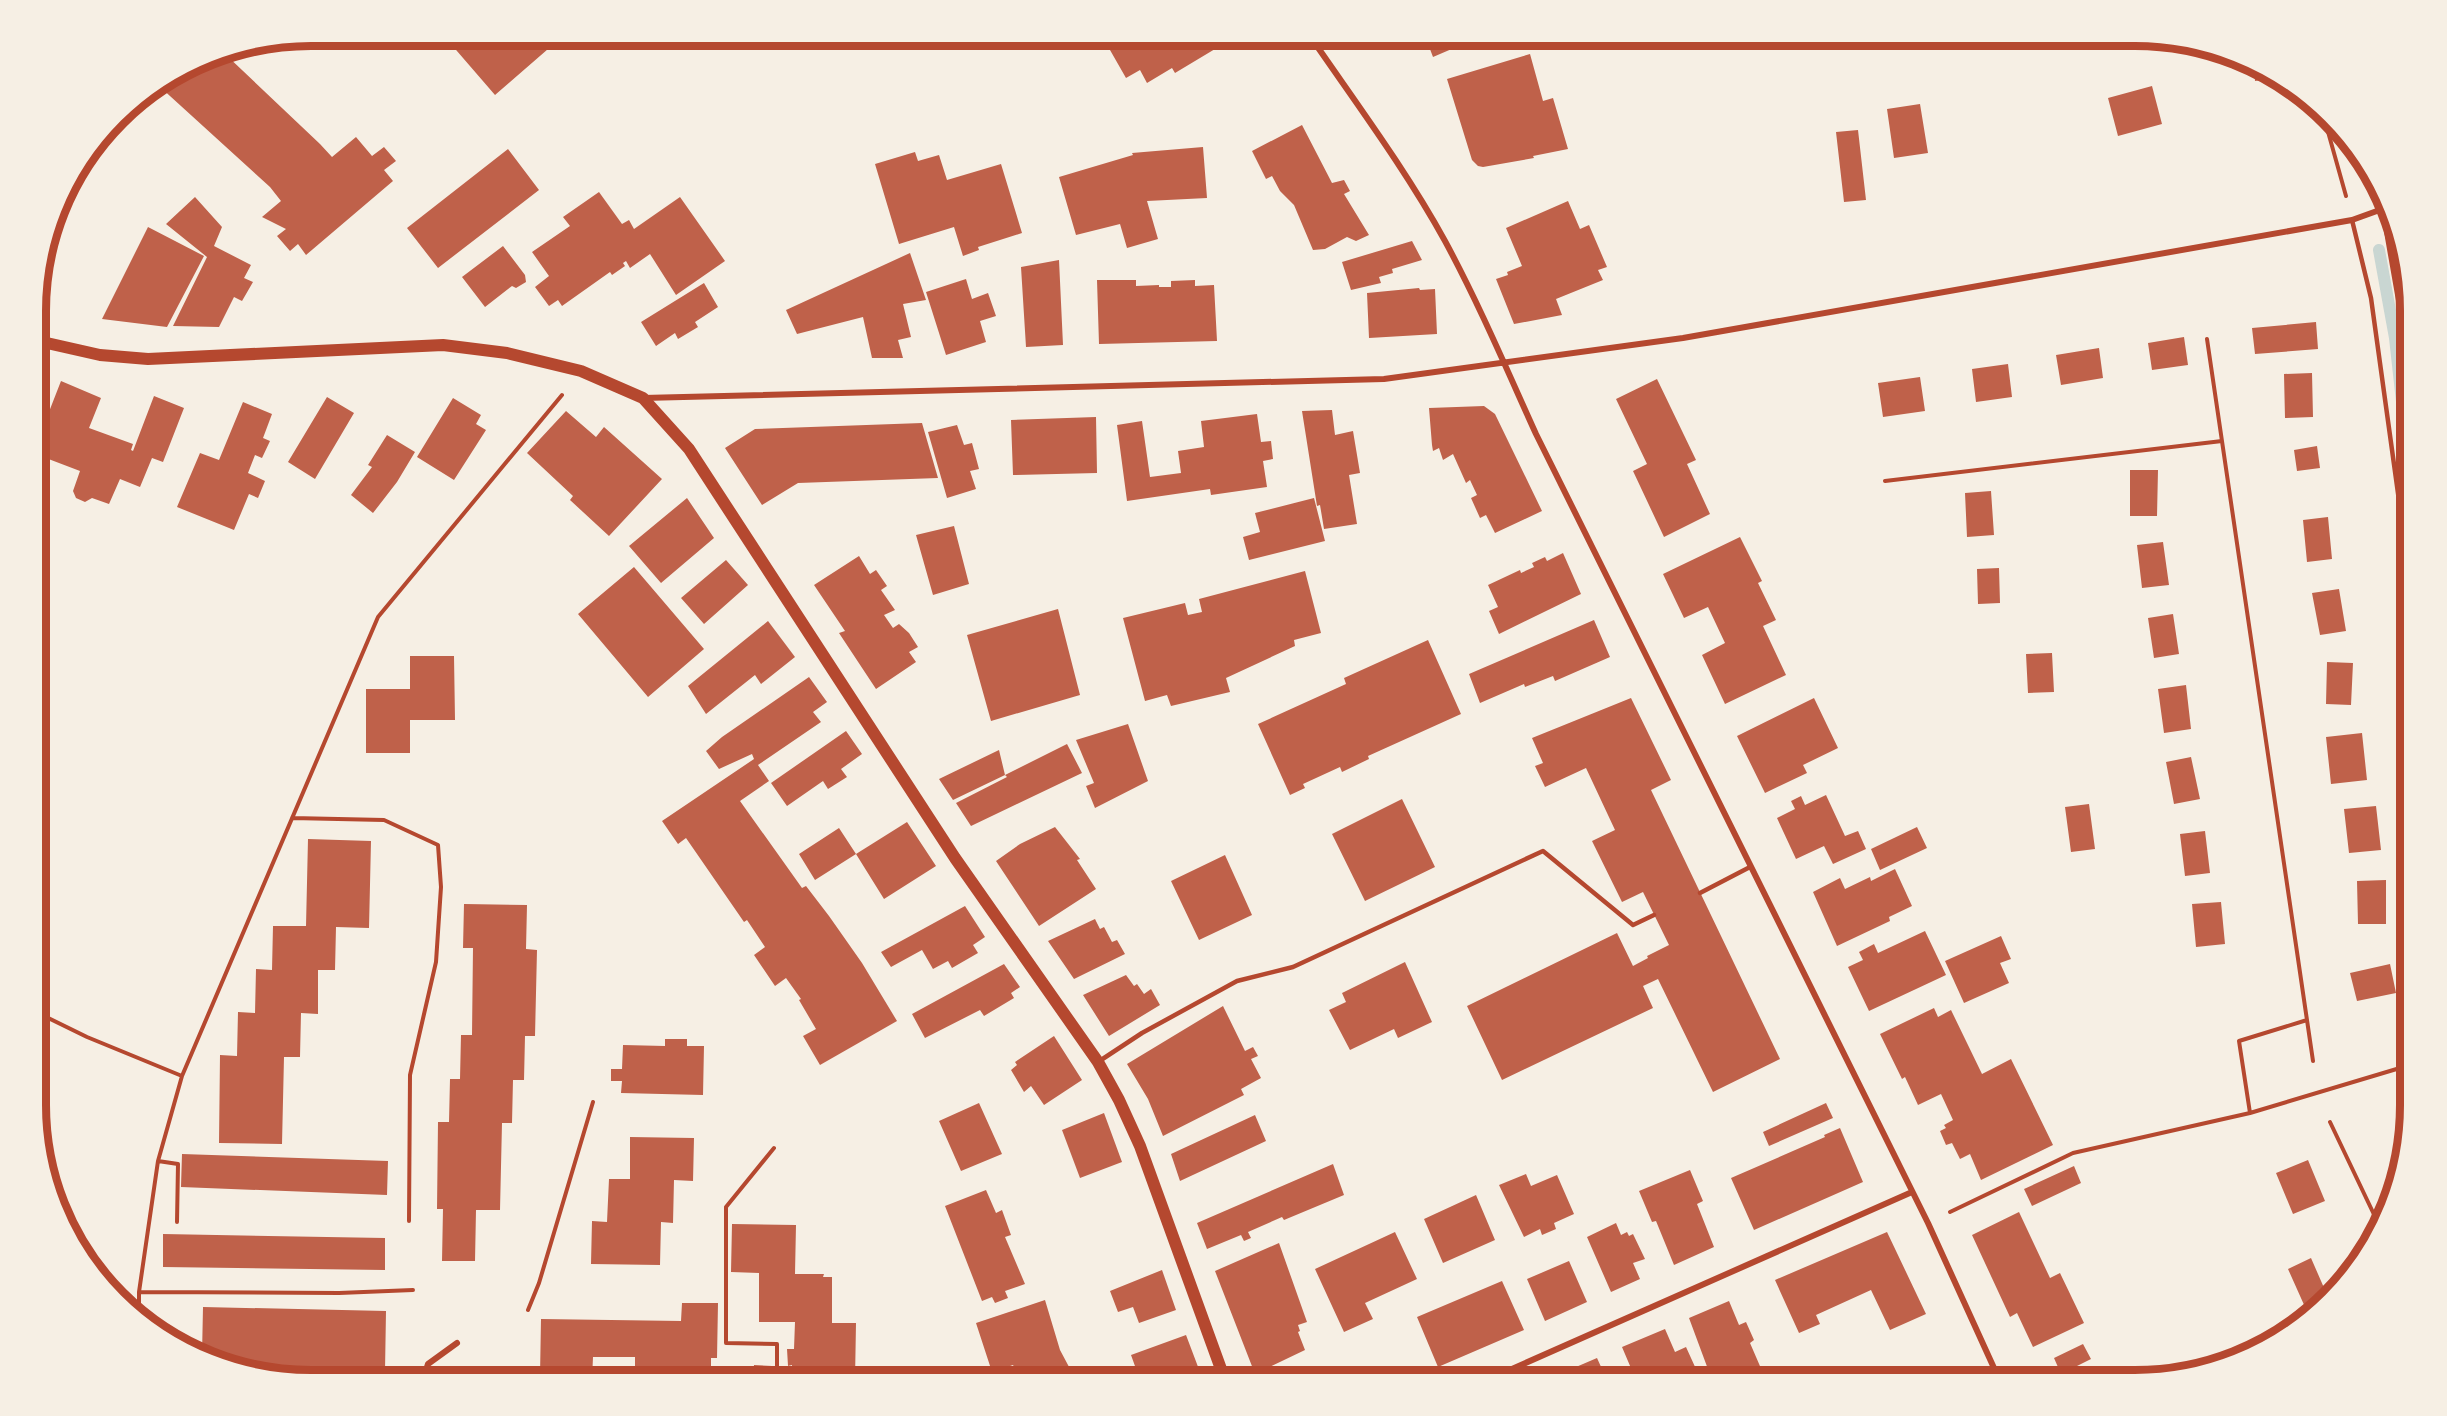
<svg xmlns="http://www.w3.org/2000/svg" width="2447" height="1416" viewBox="0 0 2447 1416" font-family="Georgia,serif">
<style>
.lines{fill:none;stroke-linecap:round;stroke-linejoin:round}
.stream{stroke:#c9d6d2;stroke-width:12}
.building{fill:#bf614a}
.path{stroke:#b5482f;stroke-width:4}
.service{stroke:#b5482f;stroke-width:4.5}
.minor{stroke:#b5482f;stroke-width:6}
.secondary{stroke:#b5482f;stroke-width:12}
.rim{fill:none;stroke:#b5482f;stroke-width:8}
</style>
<rect width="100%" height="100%" fill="#f6efe4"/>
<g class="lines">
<path class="stream" d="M2379 250 2395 338 2410 474"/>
</g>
<path class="building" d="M444 36H563L495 95Z
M570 36H598L582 50Z
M1102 36H1207L1215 49 1175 73 1172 68 1147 83 1140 70 1126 78Z
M1425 36H1474L1475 39 1433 57Z
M224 53 320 144 332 157 356 137 372 156 384 147 396 161 384 170 393 181 306 255 298 244 290 251 277 236 286 229 262 217 281 201 270 187 159 86 206 57Z
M1530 54 1543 101 1553 98 1568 149 1533 156 1534 158 1483 167 1478 166 1472 160 1447 79Z
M2254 65 2270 71V79L2255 81Z
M2152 86 2162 124 2118 136 2108 98Z
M1920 104 1928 153 1894 158 1887 109Z
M1302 125 1332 183 1344 180 1350 191 1344 194 1369 235 1356 241 1347 237 1325 249 1313 250 1294 205 1280 191 1272 176 1266 179 1252 151Z
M1858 130 1866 200 1844 202 1836 132Z
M1203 147 1207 198 1147 201 1158 239 1127 248 1120 224 1076 235 1059 177 1133 155 1132 153Z
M508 149 539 190 438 268 407 228Z
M915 152 918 161 939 155 947 180 1001 164 1022 233 978 247 979 250 963 256 954 227 899 244 875 164Z
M599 192 622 224 629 220 634 229 680 197 725 261 676 295 650 254 630 268 626 261 623 263 625 266 612 275 610 272 562 306 558 300 549 306 535 287 549 276 532 252 570 226 563 217Z
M195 197 222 227 214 246 251 265 244 278 253 282 242 301 234 297 219 327 173 326 207 257 166 224Z
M1568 201 1580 229 1589 225 1607 267 1598 270 1603 280 1556 299 1562 315 1514 324 1496 279 1508 275 1507 272 1522 266 1506 228Z
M148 227 204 256 167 327 102 319Z
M1412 241 1422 260 1392 269 1393 273 1379 277 1381 283 1351 290 1342 262Z
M503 246 525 275 526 282 516 288 512 286 485 307 462 277Z
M910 253 926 300 903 304 911 337 898 340 903 358H872L863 317 797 334 786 310Z
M1059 260 1063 345 1026 347 1021 267Z
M966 279 972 299 988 293 996 316 980 321 986 342 946 355 926 292Z
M1097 280H1136V286L1159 285V287H1171V281L1195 280V286L1214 285 1217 341 1099 344Z
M704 283 718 307 695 322 698 327 678 339 675 333 656 346 641 322Z
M1419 288 1420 290 1435 289 1437 334 1369 338 1367 293Z
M2316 322 2318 349 2255 354 2252 328Z
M2184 337 2188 365 2152 370 2148 343Z
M2099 348 2103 378 2061 385 2056 355Z
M2008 364 2012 397 1976 402 1972 369Z
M2312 373 2313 417 2285 418 2284 374Z
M1920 377 1925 411 1883 417 1878 383Z
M1657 379 1696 460 1687 464 1710 514 1664 537 1633 471 1647 464 1616 399Z
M61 381 101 398 89 428 133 444 131 450 133 451 154 396 184 408 163 462 152 458 140 487 120 479 109 504 92 498 85 502 76 498 73 491 80 471 38 455V440Z
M327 397 354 413 315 479 288 462Z
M453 398 481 415 476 424 486 430 454 480 417 457Z
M243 402 272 414 263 438 270 441 262 458 255 455 248 473 265 481 258 498 249 494 234 530 177 507 200 453 219 460Z
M1484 406 1495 414 1542 511 1495 533 1486 515 1480 518 1471 498 1477 495 1470 480 1466 483 1453 454 1443 460 1439 448 1433 451 1432 445 1429 408Z
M1332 410 1335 435 1353 431 1360 473 1349 475 1357 524 1324 529 1320 505 1317 506 1302 411Z
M566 411 596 437 604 427 662 479 609 536 570 500 573 496 527 453Z
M1257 414 1261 442 1271 441 1273 459 1263 461 1267 487 1211 495 1210 489 1127 501 1117 425 1142 421 1150 477 1181 473 1178 451 1204 447 1201 421Z
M1096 417 1097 473 1013 475 1011 420Z
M922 423 938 478 798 483 762 505 725 448 755 429Z
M957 425 964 445 972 443 979 469 970 471 976 489 947 498 928 432Z
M387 435 415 452 397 482 373 513 351 495 372 467 368 465Z
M2317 446 2320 468 2297 471 2294 450Z
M2130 470H2158L2157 516H2130Z
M1991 491 1994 535 1967 537 1965 493Z
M687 498 714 538 661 583 629 546Z
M1314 498 1325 541 1249 560 1243 537 1260 532 1255 513Z
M2328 517 2332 559 2307 562 2303 520Z
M954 526 969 584 933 595 916 535Z
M1740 537 1762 581 1758 583 1776 620 1763 626 1786 675 1725 704 1702 655 1725 643 1708 607 1684 618 1663 574Z
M2163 542 2169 585 2142 588 2137 545Z
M1563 553 1581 594 1499 634 1489 611 1498 607 1488 585 1520 570 1521 573 1534 567 1532 563 1545 557 1547 561Z
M859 556 870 574 876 570 887 586 881 590 895 610 884 615 893 628 899 624 909 633 918 647 909 652 916 662 876 689 839 633 845 631 814 585Z
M726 560 748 585 704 624 681 598Z
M634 567 704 649 648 697 578 614Z
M1999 568 2000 603 1978 604 1977 569Z
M1305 571 1321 633 1294 640 1295 646 1226 678 1230 692 1171 706 1167 695 1145 701 1123 618 1185 603 1188 615 1202 612 1199 599Z
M2339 589 2346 631 2320 635 2312 593Z
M1058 609 1080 695 991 721 967 635Z
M2173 614 2179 654 2154 658 2148 618Z
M1594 620 1610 657 1555 681 1553 676 1525 687 1524 684 1480 703 1469 674Z
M768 621 795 657 761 684 755 675 706 714 688 686Z
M1428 640 1461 714 1368 756 1369 759 1342 772 1340 767 1303 784 1305 788 1290 795 1258 724 1346 684 1344 678Z
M2052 653 2054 692 2028 693 2026 654Z
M410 656H454L455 720H410V753H366V689H410Z
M2327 662 2353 663 2351 705 2326 704Z
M809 677 827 702 813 712 821 722 758 765 769 781 740 801 802 888 806 886 829 916 862 963 897 1021 820 1065 803 1036 816 1029 799 1000 801 999 786 978 775 986 754 955 765 947 747 920 744 922 686 838 678 844 662 821 754 759 752 754 719 769 706 751 722 737Z
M2186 685 2191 729 2164 733 2158 689Z
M1631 698 1671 780 1651 790 1780 1059 1713 1092 1658 979 1643 986 1653 1008 1502 1080 1467 1006 1617 933 1633 966 1648 958 1647 956 1669 945 1643 892 1622 902 1592 841 1615 830 1586 768 1545 787 1535 766 1543 763 1532 738Z
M1814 698 1838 748 1803 765 1807 773 1765 793 1737 736Z
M1128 724 1148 781 1095 808 1086 786 1094 783 1076 740Z
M846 731 862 754 841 769 847 777 828 789 823 781 787 806 771 783Z
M2362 733 2367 780 2331 784 2326 737Z
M1067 744 1082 773 971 826 956 803 1007 777 1005 775Z
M999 750 1005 775 953 800 939 779Z
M2191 757 2200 799 2174 804 2166 762Z
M1826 795 1845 836 1858 831 1866 849 1833 864 1824 846 1796 859 1777 818 1795 809 1791 801 1801 796 1805 805Z
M1402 799 1435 867 1365 901 1332 834Z
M2089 804 2095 849 2071 852 2065 807Z
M2376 806 2381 850 2349 853 2344 809Z
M907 822 936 866 884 899 856 854Z
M1055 827 1080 859 1077 860 1096 889 1039 926 996 861 1020 844Z
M1917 827 1927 848 1880 870 1871 849Z
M839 828 856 854 815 880 799 854Z
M2205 831 2210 873 2185 876 2180 834Z
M308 839 371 841 369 928 336 927 335 970H318V1014L301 1013 300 1057H284L282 1144 219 1143 220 1055 237 1056 238 1012 255 1013 256 969 272 970 273 926H306Z
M1225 855 1252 915 1199 940 1171 881Z
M1895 869 1912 906 1889 917 1890 921 1837 946 1813 892 1840 878 1845 889 1870 877 1871 881Z
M2386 880V924H2358L2357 881Z
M2221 902 2225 944 2196 947 2192 904Z
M464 904 527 905 526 949 537 950 535 1036H525L524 1080H513L512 1123H502L500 1210H476L475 1261H442L443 1209H437L438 1122H449L450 1079H460L461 1035H472L473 948H463Z
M965 906 985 937 973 945 978 953 952 968 948 961 933 969 922 950 891 967 881 952Z
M1095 919 1100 929 1104 927 1112 942 1117 940 1125 954 1074 979 1048 941Z
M1925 931 1946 975 1869 1011 1848 967 1863 960 1859 952 1874 944 1878 953Z
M2001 936 2011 959 2000 963 2009 983 1964 1003 1945 961Z
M1405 962 1432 1022 1398 1038 1394 1029 1350 1050 1329 1010 1346 1002 1342 993Z
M1004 964 1020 987 1011 993 1014 998 984 1016 980 1010 925 1038 912 1014Z
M2390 964 2396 993 2357 1001 2350 973Z
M1126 975 1134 986 1137 984 1144 994 1151 989 1160 1005 1109 1036 1083 995Z
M1223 1006 1245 1051 1253 1047 1258 1056 1251 1059 1261 1078 1241 1089 1244 1095 1163 1136 1148 1099 1127 1064Z
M1934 1008 1938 1017 1951 1010 1982 1074 2011 1059 2053 1145 1981 1180 1970 1154 1960 1159 1952 1143 1946 1145 1940 1131 1946 1128 1944 1125 1953 1120 1941 1094 1918 1105 1905 1077 1902 1079 1880 1034Z
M1054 1036 1082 1080 1044 1105 1031 1086 1024 1092 1011 1070 1017 1065 1015 1062Z
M665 1039H687V1046H704L703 1095 621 1093 622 1081H611V1069H622L623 1045 665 1046Z
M979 1103 1002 1154 961 1171 939 1121Z
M1826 1103 1833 1118 1769 1146 1763 1132Z
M1104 1113 1122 1162 1080 1178 1062 1130Z
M1255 1115 1266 1141 1180 1181 1171 1154Z
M1840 1128 1863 1182 1754 1230 1731 1178 1825 1137 1824 1135Z
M630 1137 694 1138 693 1181 674 1180 673 1223 661 1222 660 1265 591 1264 592 1221 607 1222 609 1179H630Z
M182 1154 388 1161 387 1195 181 1187Z
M2308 1160 2325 1201 2293 1214 2276 1173Z
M1333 1164 1344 1195 1284 1220 1282 1217 1248 1232 1251 1238 1244 1241 1241 1235 1207 1249 1197 1223Z
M2074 1166 2081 1183 2032 1206 2024 1189Z
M1690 1170 1703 1201 1697 1204 1714 1247 1674 1265 1656 1221 1652 1222 1639 1191Z
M1526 1174 1531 1186 1557 1175 1574 1214 1554 1223 1556 1229 1542 1235 1540 1229 1524 1237 1499 1185Z
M986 1190 996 1213 1002 1210 1011 1235 1005 1237 1025 1284 1005 1291 1008 1298 995 1303 992 1297 982 1301 945 1206Z
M1476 1195 1495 1240 1443 1263 1424 1219Z
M2019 1212 2050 1278 2060 1273 2084 1323 2033 1347 2017 1313 2010 1317 1972 1235Z
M1616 1223 1621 1235 1627 1232 1629 1236 1633 1234 1645 1259 1633 1263 1640 1279 1611 1292 1587 1237Z
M732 1224 796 1225 795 1274H824L823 1277H832V1323H856L855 1380H792V1365L788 1366 787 1349H794L795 1322H759V1273L731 1272Z
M1395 1232 1417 1279 1365 1303 1373 1319 1344 1332 1315 1269Z
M1887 1232 1926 1314 1890 1330 1871 1290 1816 1315 1820 1324 1799 1333 1775 1280Z
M163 1234 385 1238V1270L163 1267Z
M1279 1243 1307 1322 1298 1325 1300 1331 1298 1332 1305 1350 1255 1374 1215 1271Z
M2311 1258 2328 1297 2305 1307 2288 1269Z
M1569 1261 1587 1302 1545 1321 1527 1279Z
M1162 1270 1176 1310 1139 1323 1133 1307 1118 1312 1110 1291Z
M1502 1281 1524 1330 1438 1367 1417 1317Z
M1045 1300 1060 1350 1076 1380H1021L1013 1365 992 1372 976 1323Z
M1729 1301 1739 1325 1746 1322 1754 1340 1750 1343 1766 1380H1712L1689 1318Z
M682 1303H718L717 1358H711V1380H635V1357H593L592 1380H532V1376H540L541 1319 681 1321Z
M203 1307 386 1311 385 1371 234 1368 202 1355Z
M1665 1329 1675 1352 1686 1347 1696 1369 1663 1380H1636L1622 1347Z
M1186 1335 1203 1380H1140L1131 1355Z
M2083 1344 2091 1359 2061 1374 2054 1358Z
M1597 1358 1607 1380H1557L1555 1376Z
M754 1365 772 1366V1380H753Z
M2104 1370 2109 1379H2083L2089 1377Z
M1314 1371 1317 1380H1294L1308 1374Z"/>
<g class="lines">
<path class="path" d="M2325 121 2346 196
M2386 232 2404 335 2410 388
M2207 339 2313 1061
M1885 481 2222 441
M292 818 384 820 438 845 441 887 436 962 410 1075 409 1221
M38 1013 87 1037 182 1076
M2250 1113 2239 1041 2307 1020
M2330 1122 2379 1225
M774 1148 726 1207V1343L777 1344V1380
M158 1161 178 1164 177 1222
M1950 1212 2073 1153 2250 1113 2410 1065
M139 1292 339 1293 413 1290
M528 1310 539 1283 593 1102
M139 1311V1292L158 1161 182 1076 378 617 562 395"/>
<path class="service" d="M2352 220 2371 298 2410 580
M1700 893 1750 867
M1098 1062 1142 1033 1237 981 1293 967 1543 851 1633 925 1654 915"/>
<path class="minor" d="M1310 36C1356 103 1406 170 1445 241 1479 304 1507 370 1536 434L1928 1223 1999 1379
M643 398 1384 379 1683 338 2352 220 2388 207
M423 1380 428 1364 457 1343
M1487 1380 1912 1192"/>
<path class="secondary" d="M38 341 100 355 148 359 443 345 507 353 581 371 643 398 689 449 955 858 1098 1062 1119 1100 1140 1146 1225 1380"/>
</g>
<path d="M0 0H2447V1416H0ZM311 46H2135A265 265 0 0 1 2400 311V1105A265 265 0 0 1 2135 1370H311A265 265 0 0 1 46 1105V311A265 265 0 0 1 311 46Z" fill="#f6efe4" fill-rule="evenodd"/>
<path class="rim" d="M311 46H2135A265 265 0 0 1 2400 311V1105A265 265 0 0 1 2135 1370H311A265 265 0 0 1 46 1105V311A265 265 0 0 1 311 46Z"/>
</svg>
